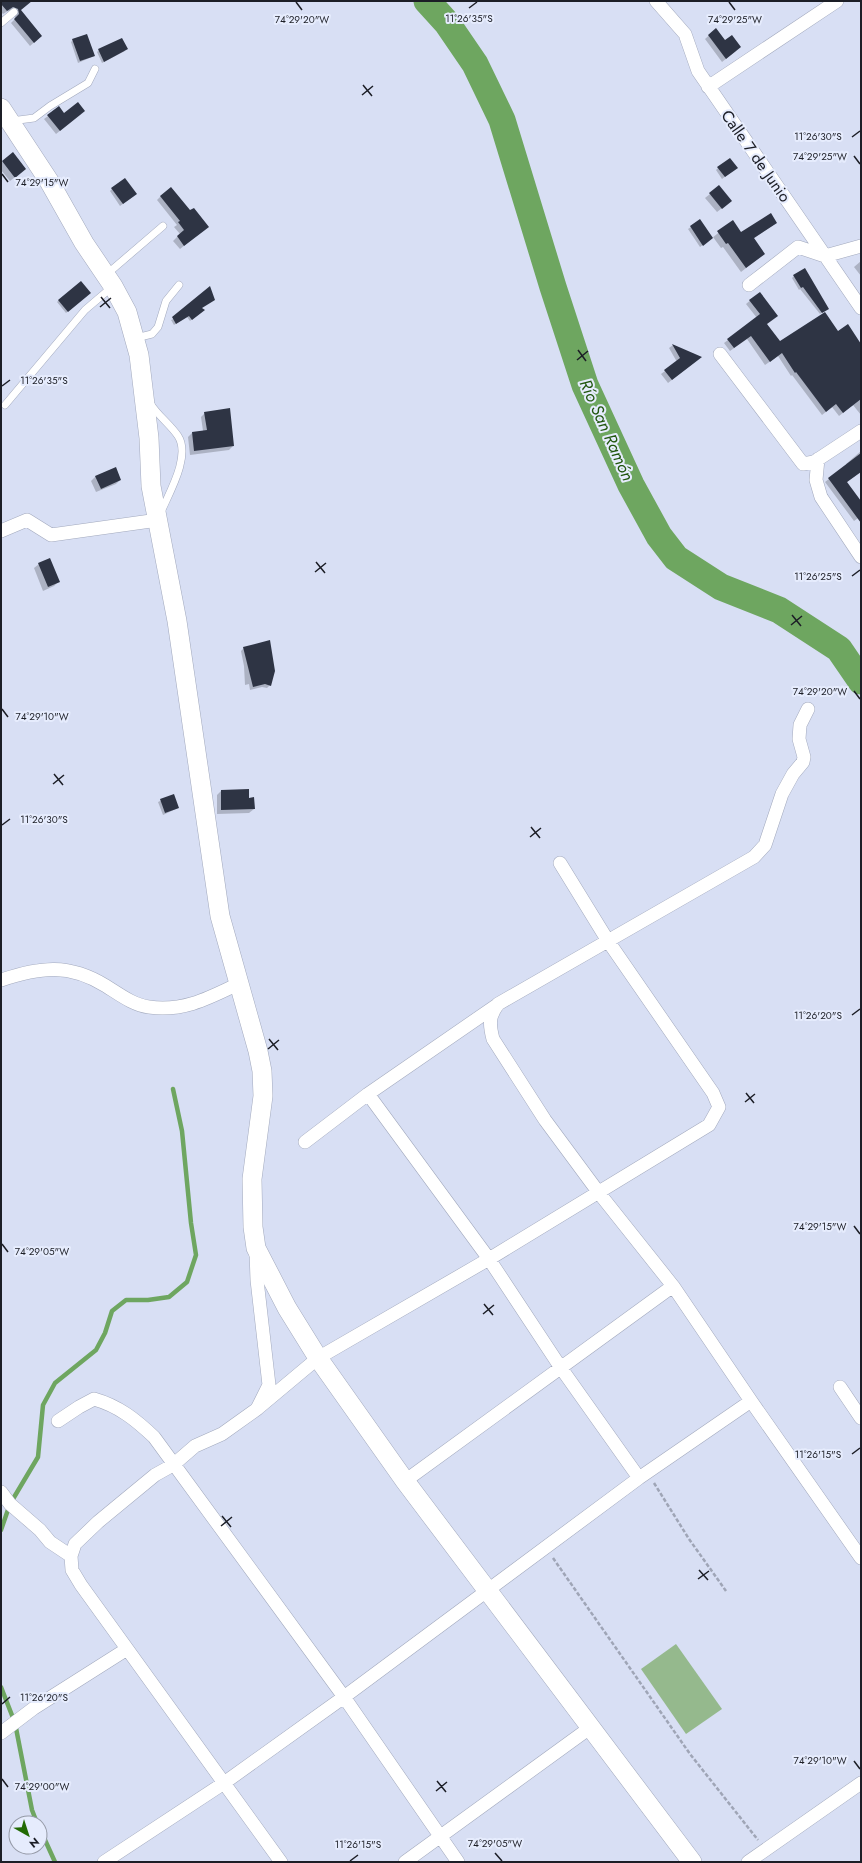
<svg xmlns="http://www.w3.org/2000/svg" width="862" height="1863" viewBox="0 0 862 1863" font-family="Jost,sans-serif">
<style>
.green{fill:#95b98d}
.shadow{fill:#0003}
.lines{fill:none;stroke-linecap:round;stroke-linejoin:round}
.stream{stroke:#6ea660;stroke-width:4.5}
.river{stroke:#6ea660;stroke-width:27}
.building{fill:#2e3444}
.lane-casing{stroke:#a2a9bd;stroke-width:8}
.street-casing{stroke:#a2a9bd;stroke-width:14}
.secondary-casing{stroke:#a2a9bd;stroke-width:20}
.path{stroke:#9fa5b6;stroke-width:2.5;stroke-dasharray:4 2;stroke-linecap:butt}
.lane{stroke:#fff;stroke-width:7}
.street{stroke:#fff;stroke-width:13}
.secondary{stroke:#fff;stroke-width:19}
.ticks{fill:none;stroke:#1c1e26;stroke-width:1.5}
.labels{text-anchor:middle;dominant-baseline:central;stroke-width:4;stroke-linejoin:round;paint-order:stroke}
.street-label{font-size:16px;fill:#1c1e26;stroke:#e6ecfd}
.water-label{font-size:17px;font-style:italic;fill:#21570f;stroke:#e6ecfd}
.ticks-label{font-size:10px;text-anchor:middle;fill:#1c1e26;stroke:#e6ecfd;stroke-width:4;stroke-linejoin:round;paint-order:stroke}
</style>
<rect width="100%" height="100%" fill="#d8dff4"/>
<path class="green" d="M676 1644 722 1709 686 1734 641 1669Z"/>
<path class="shadow" d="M1 1H31L20 10 39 38 30 46 11 23 15 19 14 12 8 11 3 14 1 12Z
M716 29 725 41 736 51 722 62 705 39Z
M73 40 94 56 78 63 71 42Z
M99 50 125 51 102 63 97 52Z
M59 108 64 114H81L56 134 44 119Z
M13 154 20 173 10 181 1 170V163Z
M718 168 734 170 722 179 716 170Z
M112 189 134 196 120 206 110 191Z
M710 194 726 205 717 212 705 198Z
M161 196 204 230 180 249 173 241 180 234 174 227 177 225 157 200Z
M700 221 712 238 732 222 741 234 776 223 753 239 764 254 741 272 723 247 721 248 713 237 700 247 688 229Z
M861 261V276L854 267Z
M794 276 826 310 820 314 800 289 799 290 792 278Z
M759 293 766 324 780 343 838 332 861 357V415L853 405 839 416 832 407 822 415 792 375 791 376 778 356 765 365 747 339 730 351 724 343 757 318 746 304Z
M87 295 66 313 57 302 59 300Z
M202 308 201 312 190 321 187 317 174 325 171 320Z
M673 345 700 358 668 383 661 374 677 362 669 348Z
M205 413 233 446 229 450 190 455 188 437 192 433 203 431 201 417Z
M861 451V471L846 483 861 502V516L854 521 825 482 847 465 846 464Z
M96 476 120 480 116 484 96 492 91 481Z
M39 564 59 581 54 586 43 591 34 568Z
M244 648 270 685 267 688 262 687 250 690 249 684 245 685 244 666 241 651Z
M221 791 248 799 254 809 249 813 217 814V795Z
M173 795 178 808 163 815 158 802Z"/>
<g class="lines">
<path class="stream" d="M1 1530 10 1504 38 1457 43 1405 55 1383 96 1350 105 1333 112 1311 126 1300H148L169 1297 187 1282 196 1255 191 1223 182 1131 173 1089
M1 1687 15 1723 32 1810 37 1823
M40 1829 55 1862"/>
<path class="river" d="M427 1 447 23 475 64 502 120 553 287 585 385 631 485 659 536 676 558 721 587 779 610 839 649 861 681"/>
</g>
<path class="building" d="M1 1H32L21 10 42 36 34 43 14 19 19 14 18 9 13 7 7 11 1 4Z
M716 28 725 40 732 35 741 47 726 59 708 35Z
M87 34 95 56 80 61 72 39Z
M122 38 128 49 104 62 98 49Z
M78 102 85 111 60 131 47 115 59 106 64 113Z
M13 152 26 169 15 178 2 161Z
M730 158 738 168 725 177 717 167Z
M125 178 137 194 123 204 111 188Z
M719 185 732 201 722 209 709 193Z
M171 187 190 210 194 208 209 227 184 246 177 236 184 230 178 222 180 221 160 196Z
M771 213 777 223 754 238 765 254 746 268 728 243 726 244 717 231 733 220 741 232Z
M700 219 713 238 703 246 690 226Z
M805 268 829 309 822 313 803 287 801 288 793 275Z
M81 281 91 293 68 312 58 300Z
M210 286 215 300 202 308 205 310 192 320 189 316 176 324 172 317Z
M760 292 778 316 767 324 780 341 825 312 838 331 848 324 861 344V399L843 413 836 404 826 412 796 372 795 373 782 353 770 362 751 336 734 348 727 339 760 314 749 300Z
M672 344 702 357 672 380 664 370 680 358Z
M230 408 234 446 194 451 192 432 207 430 204 412Z
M861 453V472L847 482 861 501V523L828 478Z
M116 467 121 480 101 489 95 476Z
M50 558 60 582 48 587 38 563Z
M270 640 275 671 271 686 265 684 253 687 243 647Z
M249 789V798L254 797 255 809 221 810V790Z
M174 794 179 808 165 813 160 799Z"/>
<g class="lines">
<defs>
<path id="lane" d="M1 23 14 12
M11 121 34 118 50 106 88 83 95 69
M107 274 163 226
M136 338 152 334 158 327 166 301 179 285
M150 403C158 416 170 424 178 436 191 456 169 493 161 512
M5 405 85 310 112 287"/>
<path id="street" d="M656 1 685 34 698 71 861 308
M708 87 837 1
M749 285 798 247 825 256 861 246
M720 354 803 464 814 462 861 431
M818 459 816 480 821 497 861 557
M1 531 27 520 51 535 158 520
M808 709 800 725 799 739 804 757 803 762 793 774 782 794 765 845 754 857 498 1004C489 1016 489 1024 493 1039L545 1120 599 1193 673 1286 751 1401 861 1558
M1 980C40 967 69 963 106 986 119 994 133 1005 149 1007 183 1012 209 998 238 984
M368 1094 489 1259 561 1368 639 1478
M305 1142 368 1094 497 1005
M256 1252 257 1280 269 1385 257 1409 222 1434 195 1446 173 1465 155 1475 98 1522 75 1544 71 1556 72 1570 81 1585 281 1862
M840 1387 861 1418
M257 1409 318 1358 489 1259 709 1125 719 1107 713 1093 608 941 560 863
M58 1421 79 1407 94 1399C119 1406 136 1420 154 1437L344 1697 458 1862
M405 1481 673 1286
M1 1492 10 1504 40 1530 50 1542 71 1556
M1 1733 34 1708 127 1649
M104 1862 224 1783 344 1697 639 1478 751 1401
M405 1862 591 1727
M748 1862 861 1783"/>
<path id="secondary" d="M1 108 49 181 84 243 113 286 127 312 139 355 149 438 151 486 177 621 220 916 258 1051 262 1071 263 1096 252 1179 253 1227 256 1248 287 1308 318 1358 405 1481 692 1862"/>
</defs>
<use href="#lane" class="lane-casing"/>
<use href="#street" class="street-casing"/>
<use href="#secondary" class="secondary-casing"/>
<path class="path" d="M654 1483 689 1539 726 1591
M553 1558 690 1754 758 1840"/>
<use href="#lane" class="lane"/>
<use href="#street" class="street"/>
<use href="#secondary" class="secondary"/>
</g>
<path class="ticks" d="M296 2 302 10M729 2 735 10M469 8 477 2M363 85 372 96M362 95 373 86M852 137 860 131M854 156 860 164M2 174 8 182M101 297 110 308M100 307 111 298M578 350 586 361M577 360 588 351M2 386 10 380M316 562 325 573M315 572 326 563M852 576 860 570M792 615 801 626M791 625 802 616M854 691 860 699M2 709 8 717M54 774 63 785M53 784 64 775M2 825 10 819M531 827 540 838M530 837 541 828M852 1015 860 1009M269 1039 278 1050M268 1049 279 1040M746 1093 754 1103M745 1102 755 1094M854 1226 860 1234M2 1244 8 1252M484 1304 493 1315M483 1314 494 1305M852 1454 860 1448M222 1516 231 1527M221 1526 232 1517M699 1570 708 1580M698 1579 709 1571M2 1704 10 1697M854 1761 860 1769M2 1779 8 1787M437 1781 446 1792M436 1791 447 1782M495 1853 502 1861M350 1861 358 1855"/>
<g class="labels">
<g class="street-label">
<text transform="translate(756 156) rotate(55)">Calle 7 de Junio</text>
</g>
<g class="water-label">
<text transform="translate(607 430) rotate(66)">Río San Ramón</text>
</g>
</g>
<g class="ticks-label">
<text x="469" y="22">11°26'35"S</text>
<text x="302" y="23">74°29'20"W</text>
<text x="735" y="23">74°29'25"W</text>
<text x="818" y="140">11°26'30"S</text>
<text x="820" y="160">74°29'25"W</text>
<text x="42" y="186">74°29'15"W</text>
<text x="44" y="384">11°26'35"S</text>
<text x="818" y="580">11°26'25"S</text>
<text x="820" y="695">74°29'20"W</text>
<text x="42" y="720">74°29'10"W</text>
<text x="44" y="823">11°26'30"S</text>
<text x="818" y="1019">11°26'20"S</text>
<text x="820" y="1230">74°29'15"W</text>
<text x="42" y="1255">74°29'05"W</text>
<text x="818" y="1458">11°26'15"S</text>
<text x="44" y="1701">11°26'20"S</text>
<text x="820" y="1764">74°29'10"W</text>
<text x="42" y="1790">74°29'00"W</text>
<text x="495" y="1847">74°29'05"W</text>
<text x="358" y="1848">11°26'15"S</text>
</g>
<rect width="862" height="1863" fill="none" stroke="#1c1e26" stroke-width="4"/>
<g transform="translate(28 1835) rotate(141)"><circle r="19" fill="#e6ecfd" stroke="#959aa7"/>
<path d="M0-3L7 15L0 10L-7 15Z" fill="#226a04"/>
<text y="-6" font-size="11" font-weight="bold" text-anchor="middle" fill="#1c1e26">N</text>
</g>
</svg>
